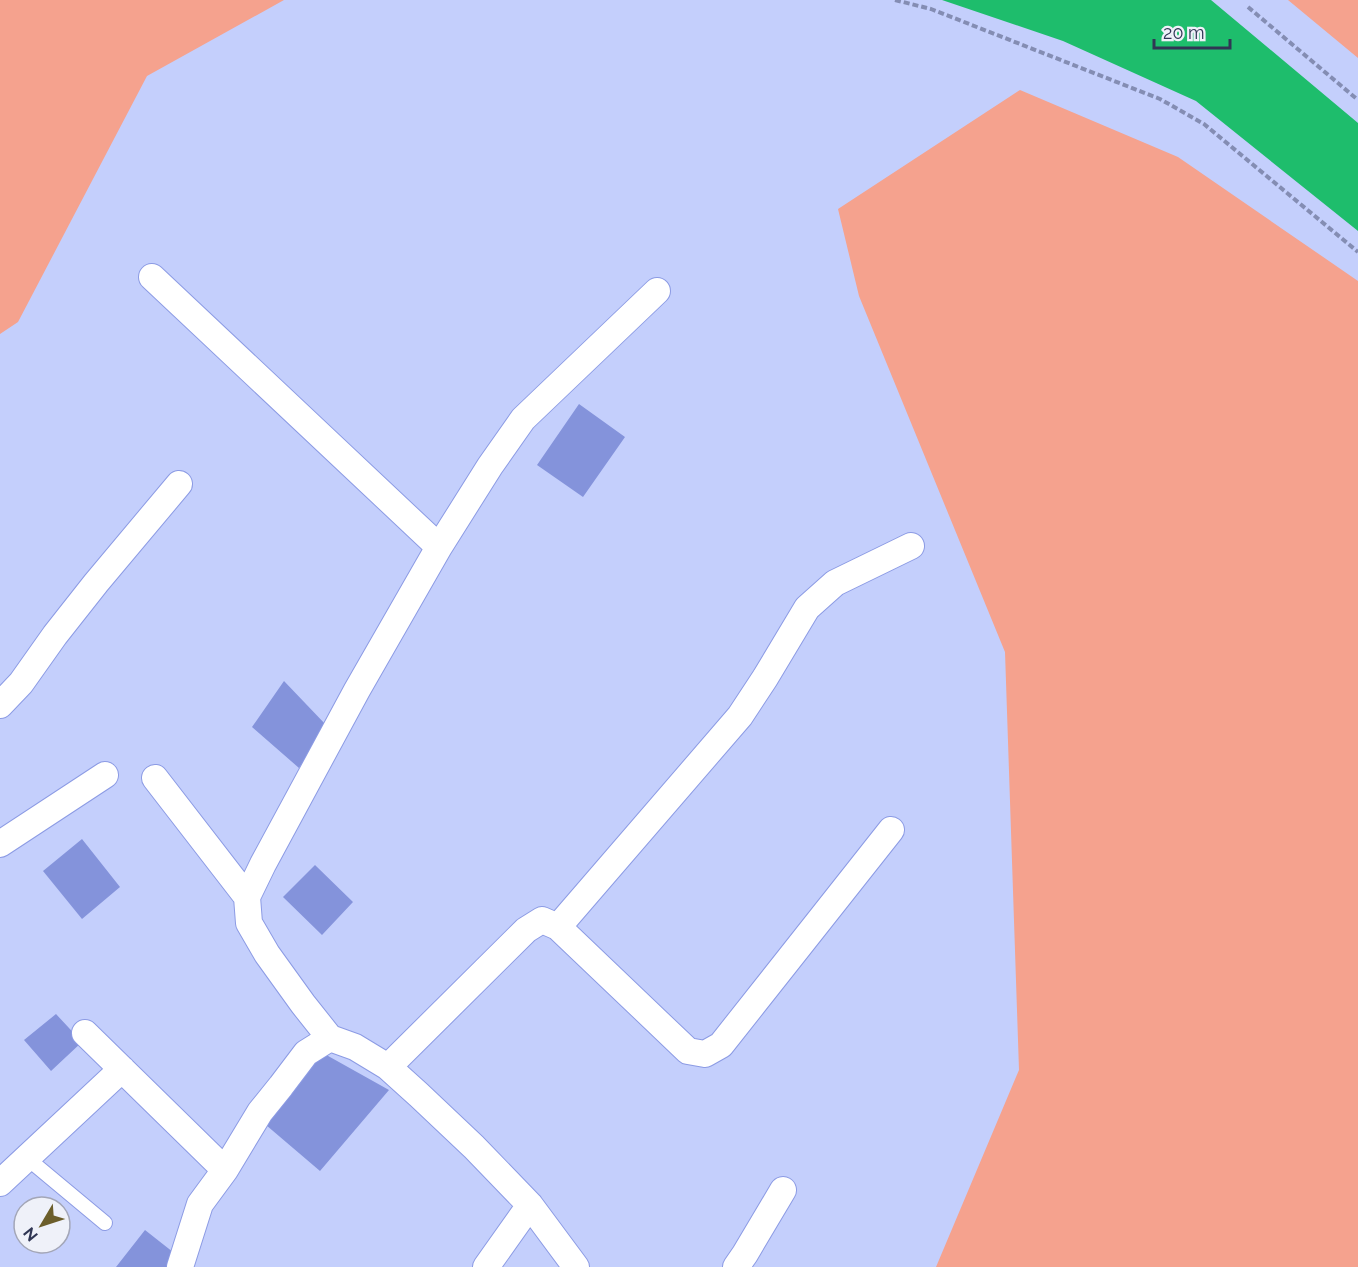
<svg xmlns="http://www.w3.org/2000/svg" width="1358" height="1267" viewBox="0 0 1358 1267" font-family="Raleway,sans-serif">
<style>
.green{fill:#f5a28e}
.water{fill:#1ebd6c}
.building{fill:#8493db}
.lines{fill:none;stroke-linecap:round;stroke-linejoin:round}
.service-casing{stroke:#8c9be4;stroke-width:16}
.minor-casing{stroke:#8c9be4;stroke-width:28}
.path{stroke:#848db3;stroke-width:4;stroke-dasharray:6 3;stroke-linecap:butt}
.service{stroke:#fff;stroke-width:14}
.minor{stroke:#fff;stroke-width:26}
</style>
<rect width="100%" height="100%" fill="#c4cffc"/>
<path class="green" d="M0 0H284L147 76 18 322 0 334Z
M1288 0H1358V58Z
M1020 90 1178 157 1358 281V1267H936L1019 1070 1005 652 859 296 838 209Z"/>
<path class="water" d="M942 0H1211L1358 123V231L1196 101 1063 41Z"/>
<path class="building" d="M579 404 625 437 583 497 537 465Z
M284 681 327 726 299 768 252 727Z
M82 839 120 887 82 919 43 871Z
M315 865 353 902 322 935 283 897Z
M56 1014 82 1042 51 1071 24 1040Z
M321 1052 389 1090 320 1171 266 1125Z
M145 1230 178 1256 169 1267H116Z"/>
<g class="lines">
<defs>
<path id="service" d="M27 1158 105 1223"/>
<path id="minor" d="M152 277 439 547
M0 705 21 683 55 635 96 583 179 484
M155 778 247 897
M0 844 105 775
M558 927 740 716 765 678 807 608 835 583 911 546
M85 1033 225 1170
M330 1038 303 1004 267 954 249 923 247 897 263 864 357 690 439 547 490 466 523 419 657 291
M388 1067 526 930 542 920 558 927 688 1051 705 1054 721 1045 891 830
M0 1183 122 1069
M180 1267 200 1204 225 1170 260 1112 281 1086 306 1053 330 1038 355 1047 388 1067 419 1095 474 1147 530 1205 576 1267
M486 1267 530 1205
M736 1267 745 1254 783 1190"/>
</defs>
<use href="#service" class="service-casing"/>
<use href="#minor" class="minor-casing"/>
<path class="path" d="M895 0 931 9 1160 99 1204 124 1358 252
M1248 7 1358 100"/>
<use href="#service" class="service"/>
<use href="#minor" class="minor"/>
</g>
<g transform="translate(42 1225) rotate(231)"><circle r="28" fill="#eff1f9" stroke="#a3a6b7" stroke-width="1.5"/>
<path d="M0-4.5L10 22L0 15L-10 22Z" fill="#6c5e2b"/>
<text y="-9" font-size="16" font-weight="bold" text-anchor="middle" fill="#303654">N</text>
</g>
<path d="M1154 39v9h76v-9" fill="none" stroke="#303654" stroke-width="3"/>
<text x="1163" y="39" font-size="18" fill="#303654" stroke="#eff1f9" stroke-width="4.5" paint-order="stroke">20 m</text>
</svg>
